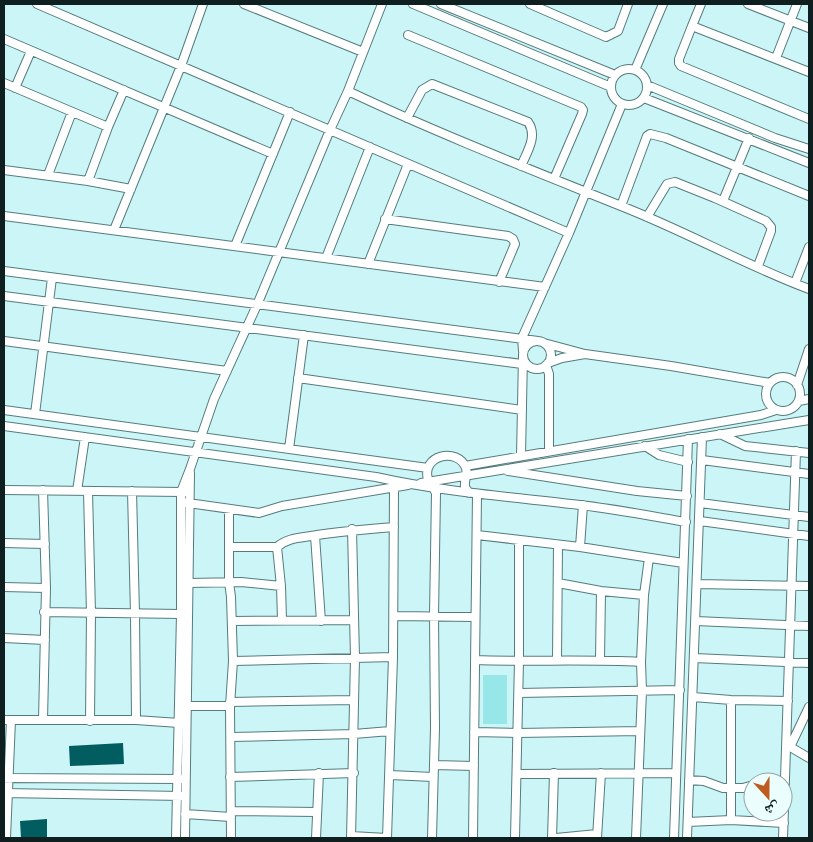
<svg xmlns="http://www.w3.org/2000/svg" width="813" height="842" viewBox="0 0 813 842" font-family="Inter,'Noto Naskh Arabic',sans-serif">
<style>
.green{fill:#97e6e8}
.building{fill:#015d5f}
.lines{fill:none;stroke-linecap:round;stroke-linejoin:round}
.street-casing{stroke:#557c7d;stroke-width:10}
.street{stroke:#fff;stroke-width:8}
</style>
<rect width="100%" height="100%" fill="#cbf5f6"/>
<path class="green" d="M483 675H507V724H483Z"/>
<path class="building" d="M123 743 124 764 70 766 69 746Z
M47 819V838H21L20 821Z"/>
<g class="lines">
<defs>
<path id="street" d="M37 4 569 233
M244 4 363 52
M413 4 611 87
M441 4 615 75
M530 4 606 37 618 31 628 4
M701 4 692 26 809 72
M748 4 809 28
M692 26 679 59V63L681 66 809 119
M408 35 581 107 583 110 582 114 554 179
M4 39 273 154
M776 58 797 4
M611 87a18 18 0 1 1 36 0a18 18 0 1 1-36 0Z
M635 70 663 4
M4 83 108 127 124 90
M647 85 775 138 809 149
M15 88 31 51
M348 91C437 133 529 169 621 206 685 231 745 265 809 289
M644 98 809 163
M407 118 422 90 432 84 528 122C538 136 527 152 521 166
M4 170 88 181 108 127
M48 175 72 112
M88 181 131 189
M723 201 749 138
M621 206 647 136 650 134 666 138 809 196
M4 216 545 287
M647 217 667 184 675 182 715 198 766 221 771 227V231L758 266
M385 219 508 236 513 239 515 244 499 282
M114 230 181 66 203 4
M235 246 290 112
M326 258 370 147
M368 264 408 164
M4 271 538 341
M795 283 809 247
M4 296 522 364 530 367
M4 341 227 371
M523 355a14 14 0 1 1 28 0a14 14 0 1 1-28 0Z
M544 343 585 354 562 358 548 363
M523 351 522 338 569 233 622 104
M585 354 671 366 770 383
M546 365 549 374V451
M766 394a17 17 0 1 1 34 0a17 17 0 1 1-34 0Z
M298 378 522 410
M797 385 809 349
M799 401 809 399
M4 410 428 468
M35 414 52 278
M4 426 376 477C443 492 512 497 580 505 615 509 651 516 686 522
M720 434 745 446 809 453
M645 446 659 455 688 462
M289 449 304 335
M521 456 523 355
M702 460 809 474
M465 466 761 415 776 410
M508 471 637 491 687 496
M421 483 809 420
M4 490 184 492
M43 490 46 588 43 720
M77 491 85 437
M88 491 91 613 90 721
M132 491 135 614 136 720
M181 502 259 513 282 506 408 485
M700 503 809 517
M229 509V582L231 597 233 661 230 706 231 838
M700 521 809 536
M477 535 580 547 683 563
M315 536 321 621
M4 543 45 544
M229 547H277
M580 547 583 505
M189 583 241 582 281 586 282 620
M558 583 601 591 644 595
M697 584 809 586
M281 586 277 547C288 537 303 538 317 535 343 531 368 529 394 527
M4 587 46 588
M44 612 181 614
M394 616 475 617
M232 621 354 620
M696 621 809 626
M4 638 45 640
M694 658 809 663
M475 660C530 662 586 659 641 662
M557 660 558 545
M600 660 601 591
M233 661 393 657
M519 693 680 690
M693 697 731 700 788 701
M731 700V820
M230 702 354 700
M186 706H230
M4 720H136L179 723
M474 732 518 733 640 731
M231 737 354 734 390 731
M787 745 809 758
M790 747 809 707
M434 765 474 766
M517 774 676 773
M390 775 433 777
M230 777 354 773
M4 778 181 779
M689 780 704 781 723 788H743L753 785
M4 793 182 796
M232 811 317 812
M185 814 231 817
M688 822 731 820 784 823
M351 836 387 838
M6 838 11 720
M176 838 181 614V492L190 469 214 399 257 305 330 130 348 91 382 4
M185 838 190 473
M316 838 319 773
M351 838 355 658 352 529
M387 838 393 657 394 490
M432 838 435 728 434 616 436 493C434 488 429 484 428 479 421 456 457 446 466 468 468 475 464 480 465 487L469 493
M473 838 477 494
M515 838 519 661V540
M552 838 554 773
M556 838 597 834
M597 838 601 773
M636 838 642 691 641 662 644 595 649 558
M674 838 688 439
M687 838 702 437
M783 838 796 451"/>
</defs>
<use href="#street" class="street-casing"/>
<use href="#street" class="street"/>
</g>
<rect width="813" height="842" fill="none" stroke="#0f1f1f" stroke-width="10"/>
<g transform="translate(768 797) rotate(159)"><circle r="24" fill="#ecfdfd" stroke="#94a4a4"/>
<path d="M0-4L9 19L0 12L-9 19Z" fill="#be5c1f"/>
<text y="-8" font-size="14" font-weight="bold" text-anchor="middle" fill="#0f1f1f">ش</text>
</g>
</svg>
